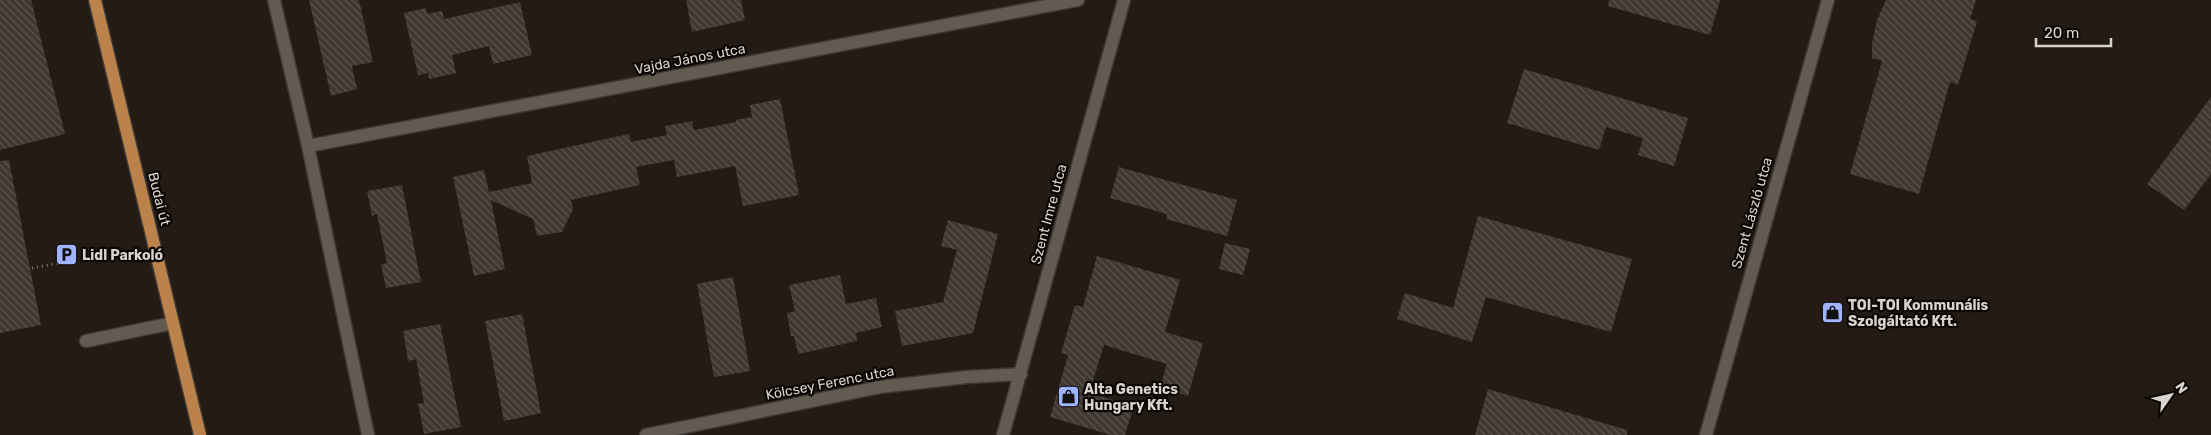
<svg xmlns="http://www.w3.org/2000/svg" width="2211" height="435" viewBox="0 0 2211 435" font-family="Rubik,sans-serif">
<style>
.building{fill:url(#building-back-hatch)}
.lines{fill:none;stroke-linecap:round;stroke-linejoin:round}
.minor-casing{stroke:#3d3733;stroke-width:15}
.major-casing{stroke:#3d3733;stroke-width:15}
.path{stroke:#807973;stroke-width:3;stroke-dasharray:1 4;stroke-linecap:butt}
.minor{stroke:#635a52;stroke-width:12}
.major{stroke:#bb834b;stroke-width:12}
.labels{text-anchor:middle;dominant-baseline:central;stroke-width:4.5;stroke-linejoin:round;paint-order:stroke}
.street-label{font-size:14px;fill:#d9d3ce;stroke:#0a0704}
.poi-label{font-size:14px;font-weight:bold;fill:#d9d3ce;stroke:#0a0704;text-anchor:start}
</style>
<defs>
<pattern id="building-back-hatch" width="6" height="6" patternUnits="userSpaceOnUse" patternTransform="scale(1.25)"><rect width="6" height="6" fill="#403830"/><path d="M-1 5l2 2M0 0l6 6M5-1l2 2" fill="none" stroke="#5b544d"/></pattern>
</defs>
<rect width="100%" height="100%" fill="#231b14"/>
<path class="building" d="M0 0H31L65 134 0 150Z
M309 0H359L373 62 352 66 357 89 331 96Z
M686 0H741L745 20 692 32Z
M1609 0H1720L1710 35 1608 6Z
M1886 0H1976L1970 19 1977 21 1958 85 1950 82 1919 194 1850 174 1882 61 1872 58V44L1877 20Z
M520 2 532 55 493 64 489 46 452 55 456 73 429 79 428 73 418 75 404 13 426 8 427 14 442 11 444 19Z
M1524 69 1688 118 1674 166 1638 155 1643 138 1606 127 1599 150 1507 123Z
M2211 97V174L2184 210 2147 184Z
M780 99 799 195 743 206 735 166 677 177 674 160 636 167 640 185 571 200 573 209 562 232 537 236 533 219 491 200 505 269 474 276 453 177 484 170 489 192 532 183 527 156 629 134 631 142 667 135 665 126 692 121 694 130 736 122V120L752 117 750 105Z
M9 160 41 325 0 333V161Z
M1119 167 1237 200 1227 236 1166 219 1167 214 1110 198Z
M402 185 421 282 386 288 381 264 387 263 377 214 372 216 367 191Z
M1478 216 1632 259 1611 332 1486 297 1472 342 1397 319 1405 293 1453 308Z
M948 220 998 234 973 333 902 346 895 311 943 302 957 250 941 246Z
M1225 243 1250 249 1243 275 1219 269Z
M1097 256 1180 280 1165 332 1203 343 1188 396 1160 387 1167 364 1104 345 1089 393 1134 406 1125 435H1111L1050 417 1068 355 1061 353 1075 305 1083 307Z
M840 275 846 304 876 298 882 327 856 333 857 341 798 354 794 336H791L787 313 795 311 789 285Z
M733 277 750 371 714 377 697 284Z
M522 314 541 413 504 421 485 321Z
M440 324 461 427 424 434 418 404 424 403 416 359 408 361 403 331Z
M1488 389 1627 430V435H1475Z"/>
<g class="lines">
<defs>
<path id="minor" d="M274 0 308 146 368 435
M308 146 1078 0
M86 341 173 323
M646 435 880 387 967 377 1021 374
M1003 435 1124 0
M1706 435 1828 0"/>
<path id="major" d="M95 0 200 435"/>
</defs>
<use href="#minor" class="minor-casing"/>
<use href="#major" class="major-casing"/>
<path class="path" d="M32 268 70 261"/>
<use href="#minor" class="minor"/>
<use href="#major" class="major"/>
</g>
<defs>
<symbol id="parking-square" viewBox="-11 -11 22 22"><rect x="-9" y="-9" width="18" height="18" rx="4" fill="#a0b3fd" stroke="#0a0704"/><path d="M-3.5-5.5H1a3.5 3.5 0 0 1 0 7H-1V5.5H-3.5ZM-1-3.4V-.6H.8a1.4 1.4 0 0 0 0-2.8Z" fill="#111"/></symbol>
<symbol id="shop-square" viewBox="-11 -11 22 22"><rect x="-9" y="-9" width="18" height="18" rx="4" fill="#a0b3fd" stroke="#0a0704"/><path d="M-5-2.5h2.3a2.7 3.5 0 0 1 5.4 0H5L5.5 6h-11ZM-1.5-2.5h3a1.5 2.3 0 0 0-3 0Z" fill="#111"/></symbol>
</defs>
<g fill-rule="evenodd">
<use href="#parking-square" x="54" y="242" width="25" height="25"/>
<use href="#shop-square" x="1820" y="300" width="25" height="25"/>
<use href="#shop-square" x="1056" y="384" width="25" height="25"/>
</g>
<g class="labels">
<g class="street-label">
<text transform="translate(690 59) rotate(-11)">Vajda János utca</text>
<text transform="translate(159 199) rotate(76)">Budai út</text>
<text transform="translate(1752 213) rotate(-74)">Szent László utca</text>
<text transform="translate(1049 214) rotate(-75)">Szent Imre utca</text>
<text transform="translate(830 383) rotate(-11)">Kölcsey Ferenc utca</text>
</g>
<g class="poi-label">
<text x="82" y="255">Lidl Parkoló</text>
<text x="1848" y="305">TOI-TOI Kommunális<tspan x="1848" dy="16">Szolgáltató Kft.</tspan></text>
<text x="1084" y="389">Alta Genetics<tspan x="1084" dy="16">Hungary Kft.</tspan></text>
</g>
</g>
<g transform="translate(2171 395) rotate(56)" stroke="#0a0704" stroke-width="4" paint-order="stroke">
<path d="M0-4L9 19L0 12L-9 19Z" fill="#d9d3ce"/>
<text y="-8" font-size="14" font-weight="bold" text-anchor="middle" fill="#d9d3ce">N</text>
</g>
<path d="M2036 38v8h75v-8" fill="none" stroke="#d9d3ce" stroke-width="2.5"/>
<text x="2044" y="38" font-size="15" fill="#d9d3ce" stroke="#0a0704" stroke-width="4" paint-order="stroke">20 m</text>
</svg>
